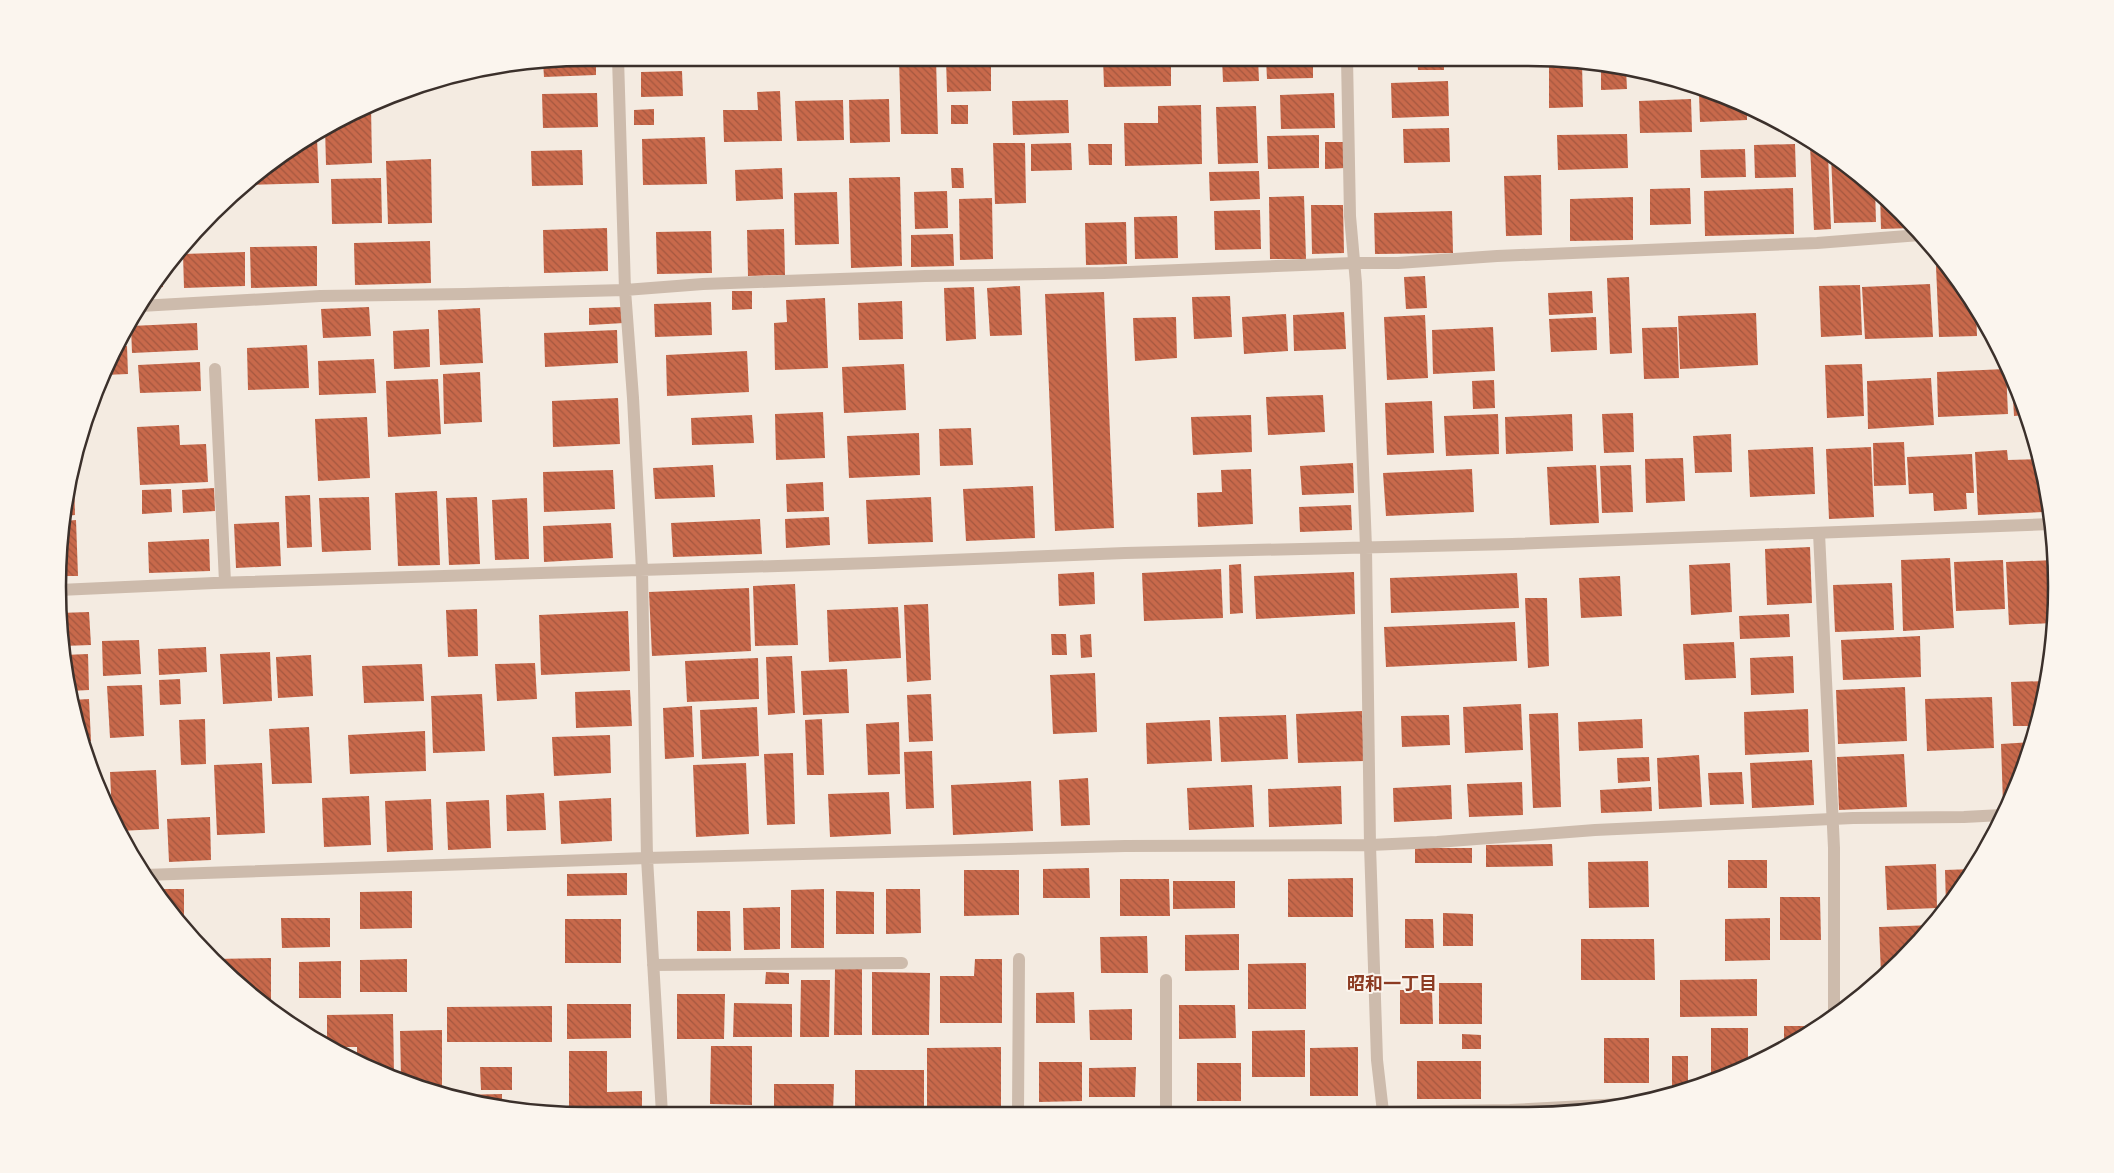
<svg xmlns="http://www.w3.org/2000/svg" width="2114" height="1173" viewBox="0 0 2114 1173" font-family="Arial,'Noto Sans JP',sans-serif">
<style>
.building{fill:url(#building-back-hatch)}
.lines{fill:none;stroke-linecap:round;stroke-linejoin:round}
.minor{stroke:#cdbbac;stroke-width:12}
.labels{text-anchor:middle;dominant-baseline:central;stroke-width:4;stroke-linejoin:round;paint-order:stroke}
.neighbourhood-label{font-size:18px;font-weight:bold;fill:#8c3b22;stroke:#fbf5ee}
.rim{fill:none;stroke:#3b302b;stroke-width:2.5}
</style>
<defs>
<pattern id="building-back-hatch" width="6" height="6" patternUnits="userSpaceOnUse" patternTransform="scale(1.25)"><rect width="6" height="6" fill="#c8694b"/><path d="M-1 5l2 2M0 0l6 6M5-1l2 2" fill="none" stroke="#a4573f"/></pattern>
</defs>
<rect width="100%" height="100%" fill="#f4ebe1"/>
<path class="building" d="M586 58H596V75L544 77 543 62Z
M899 58H936L938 134H901Z
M984 58H991V91L947 92 946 59Z
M1103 58H1171V86L1104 87Z
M1222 58H1258L1259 81 1223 82Z
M1266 58H1313V78L1267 79Z
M1376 58H1396V60L1376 61Z
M1417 58H1444V70H1418Z
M1455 58 1517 59V62L1455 64Z
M1549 59 1582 62 1583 107 1549 108Z
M1601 65 1626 69 1627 89 1601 90Z
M682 71 683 96 641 97V72Z
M1448 81 1449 116 1392 118 1391 83Z
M780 91 782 141 724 142 723 110H758L757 92Z
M597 93 598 127 543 128 542 94Z
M1334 93 1335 128 1281 129 1280 95Z
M1708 93 1747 110V120L1700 122 1699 94Z
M889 99 890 142 850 143 849 100Z
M1691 99 1692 132 1640 133 1639 101Z
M843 100 844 140 797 141 795 101Z
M1068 100 1069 133 1013 135 1012 101Z
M951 105H968V124H951Z
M1201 105 1202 164 1125 166 1124 123H1158V106Z
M371 106 372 163 326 165 325 127Z
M1256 106 1258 163 1218 164 1216 107Z
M654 109V125H634V110Z
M1756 114 1773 121H1757Z
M1449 128 1450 162 1404 163 1403 129Z
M1627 134 1628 168 1558 170 1557 135Z
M1319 135V168L1268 169 1267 136Z
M705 137 707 184 643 185 642 139Z
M306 139H317L319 183 249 185V181L264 167Z
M1325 142H1344L1345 168 1325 169Z
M993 143H1025L1026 203 995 204Z
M1071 143 1072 170 1031 171V144Z
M1088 144H1112V165H1089Z
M1795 144 1796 177 1755 178 1754 145Z
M1814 144 1828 154 1831 229 1814 230 1810 145Z
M1745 149 1746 177 1701 178 1700 150Z
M582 150 583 185 532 186 531 151Z
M1831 156 1875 188 1876 222 1834 223Z
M431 159 432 223 388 224 386 161Z
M782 168 783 199 736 201 735 170Z
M951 168H963L964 188H952Z
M1259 171 1260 199 1210 201 1209 172Z
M1541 175 1542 235 1506 236 1504 176Z
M900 177 902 266 851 268 849 178Z
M381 178 382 223 332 224 331 179Z
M1690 188 1691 224 1650 225V189Z
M1793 188 1794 234 1705 236 1704 191Z
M947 191 948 228 915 229 914 192Z
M837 192 839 244 795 245 794 193Z
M1880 192 1913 228 1881 229Z
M1304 196 1306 259H1270L1269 197Z
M1633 197V240L1570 241V199Z
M992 198 993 259 960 260 959 199Z
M1311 205H1343L1344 253 1312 254Z
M1260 210 1261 249 1215 250 1214 211Z
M1452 211 1453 253 1375 254 1374 213Z
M1177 216 1178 258 1135 259 1134 217Z
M1126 222 1127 264 1086 265 1085 223Z
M607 228 608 271 544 273 543 230Z
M784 229 785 275 748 276 747 230Z
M711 231 712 273 657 274 656 232Z
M953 234 954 266 911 267V235Z
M430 241 431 283 355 285 354 243Z
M317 246V286L251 288 250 247Z
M245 252V286L184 288 183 254Z
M1947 265 1976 311 1977 336 1939 337 1936 266Z
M162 272 163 287 150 288Z
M1425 276 1427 308 1406 309 1404 277Z
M1629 277 1632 353 1610 354 1607 278Z
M1930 284 1933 337 1865 339 1862 287Z
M1860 285 1862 335 1821 337 1819 286Z
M1020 286 1022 335 990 336 987 288Z
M974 287 976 339 946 341 944 288Z
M732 291H752V309L732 310Z
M1592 291 1593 313 1549 315 1548 293Z
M1104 292 1114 528 1055 531 1045 294Z
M1230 296 1232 337 1194 339 1192 297Z
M825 298 828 368 775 370 774 323 787 322 786 300Z
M902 301 903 339 859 340 858 303Z
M711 302 712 335 655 337 654 304Z
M369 307 371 336 323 338 321 309Z
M623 307 624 323 589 325V308Z
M480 308 483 363 440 365 438 310Z
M1344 312 1346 349 1294 351 1293 315Z
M1756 313 1758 365 1680 369 1678 316Z
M1286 314 1288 351 1244 354 1242 317Z
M1425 315 1428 378 1387 380 1384 317Z
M1176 317 1177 358 1135 361 1133 318Z
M1596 317 1597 350 1551 352 1549 319Z
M197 323 198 350 132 353 131 326Z
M1493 327 1495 371 1433 374 1432 330Z
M1677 327 1679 378 1644 379 1642 328Z
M429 329 430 367 394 369 393 331Z
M617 330 618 363 545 367 544 333Z
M307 345 309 388 248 390 247 348Z
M127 346 128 374 104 375 118 347Z
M747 351 749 392 667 396 666 355Z
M374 359 376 393 319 395 318 361Z
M200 362 201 391 140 393 138 365Z
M904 364 906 410 844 413 842 367Z
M1862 364 1864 416 1827 418 1825 365Z
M2006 369 2008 414 1938 417 1937 372Z
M480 372 482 422 444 424 443 374Z
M1931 378 1934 425 1868 429 1867 381Z
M438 379 441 434 388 437 386 381Z
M1494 380 1495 408 1473 409 1472 381Z
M2012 381 2026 415 2014 416Z
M1323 395 1325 432 1268 435 1266 397Z
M618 398 620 444 553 447 552 401Z
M1432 401 1434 453 1387 455 1385 403Z
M823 412 825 458 776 460 775 414Z
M1633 413 1634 452 1604 453 1602 414Z
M1498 414 1499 454 1446 456 1444 416Z
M1572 414 1573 451 1506 454 1505 417Z
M752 415 754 443 692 445 691 418Z
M1251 415 1252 452 1193 455 1191 417Z
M367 417 370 478 318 481 315 419Z
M179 425 180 445 206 444 208 482 140 485 137 427Z
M971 428 973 465 940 466 939 429Z
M919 433 920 475 849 478 847 436Z
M1731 434 1732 472 1695 473 1693 436Z
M1904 442 1906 485 1874 486 1873 443Z
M1813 447 1815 494 1750 497 1748 450Z
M1871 447 1874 517 1829 519 1826 449Z
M2007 450 2008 460 2040 459 2047 503H2044V512L1978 515 1975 452Z
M1972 454 1974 493H1966L1967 509 1934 511 1933 493 1909 494 1907 457Z
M1683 458 1685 501 1646 503 1645 459Z
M1353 463 1354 493 1302 495 1300 466Z
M713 465 715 497 655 499 653 468Z
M1596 465 1599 523 1550 525 1547 467Z
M1631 465 1633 512 1602 513 1600 466Z
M1251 469 1253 524 1198 527 1197 493 1222 492 1221 470Z
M1472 469 1474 512 1386 516 1383 473Z
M613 470 615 509 544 512 543 472Z
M71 476H74L75 515 65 516Z
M823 482 824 511 787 512 786 484Z
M1033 486 1035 538 966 541 963 489Z
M214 488 215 511 183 513 182 490Z
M171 489 172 512 142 514V490Z
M437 491 440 565 398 566 395 493Z
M310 495 312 547 287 548 285 496Z
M369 497 371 550 322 552 319 498Z
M477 497 480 564 449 565 446 498Z
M931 497 933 542 868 544 866 500Z
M527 498 529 559 495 560 492 500Z
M1351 505 1352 530 1300 532 1299 507Z
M829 517 830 545 786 548 785 519Z
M760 519 762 554 673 557 671 523Z
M76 520 78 576H59V552L64 521Z
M279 522 281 566 236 568 234 524Z
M611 523 613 558 544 562 543 526Z
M209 539 210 571 149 573 148 542Z
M1810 547 1812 603 1767 605 1765 549Z
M1950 558 1954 628 1903 631 1901 560Z
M2003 560 2005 609 1956 611 1954 562Z
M2055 560 2053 623 2009 625 2006 562Z
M1730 563 1732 612 1691 615 1689 565Z
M1241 564 1243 613 1230 614 1229 565Z
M1221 569 1223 618 1144 621 1142 573Z
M1094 572 1095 604 1059 606 1058 574Z
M1354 572 1355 614 1256 619 1254 576Z
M1517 573 1519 608 1391 613 1390 578Z
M1620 576 1622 616 1581 618 1579 578Z
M1892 583 1894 630 1835 632 1833 585Z
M795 584 798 645 755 646 753 586Z
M749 588 751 651 652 656 649 592Z
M1525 598H1547L1549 666 1528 668Z
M928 604 931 680 907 682 904 605Z
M898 607 901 658 829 662 827 610Z
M477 609 478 656 448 657 446 610Z
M628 611 630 671 541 675 539 615Z
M89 612 91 645 63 646 59 613Z
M1789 614 1790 637 1740 639 1739 616Z
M1515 622 1517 661 1386 667 1384 627Z
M1051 634H1066L1067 655H1052Z
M1091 634 1092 657 1081 658 1080 635Z
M1920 636 1921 677 1843 680 1841 640Z
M139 640 141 674 103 676 102 641Z
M1734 642 1736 678 1685 680 1683 644Z
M206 647 207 672 159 675 158 649Z
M270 652 272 701 223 704 220 654Z
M88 654 89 690 70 691 64 655Z
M311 655 313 696 278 698 276 657Z
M792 656 795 713 768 715 766 657Z
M1793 656 1794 693 1751 695 1750 658Z
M758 658 759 699 687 702 685 661Z
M535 663 537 699 497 701 495 664Z
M422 664 424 701 364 703 362 666Z
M847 669 849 713 803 715 801 671Z
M1095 673 1097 732 1053 734 1050 675Z
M180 679 181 704 160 705 159 680Z
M2046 681 2036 726H2013L2011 682Z
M142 685 144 736 110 738 107 686Z
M1905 687 1907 741 1838 744 1836 690Z
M630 690 632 726 576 728 575 692Z
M482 694 485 751 433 753 431 696Z
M931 694 933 741 909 742 907 695Z
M1992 697 1994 748 1927 751 1925 699Z
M89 699 91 741 82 742 75 723 72 700Z
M1521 704 1523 750 1465 753 1463 707Z
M692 706 694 757 665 759 663 708Z
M757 707 759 756 702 759 700 710Z
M1808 709 1809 752 1745 755 1744 712Z
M1362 711 1364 761 1298 763 1296 714Z
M1558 713 1561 807 1533 808 1529 714Z
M1286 715 1288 759 1221 762 1219 717Z
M1449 715 1450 745 1402 747 1401 716Z
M205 719 206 764 181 765 179 720Z
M822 719 824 775H807L805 720Z
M1642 719 1643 748 1579 751 1578 722Z
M1210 720 1212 761 1147 764 1146 723Z
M899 722 900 774 868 775 866 724Z
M309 727 312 783 272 784 269 729Z
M425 731 426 771 350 774 348 735Z
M610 735 611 773 554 776 552 737Z
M2032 742 2029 756 2007 804H2003L2001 744Z
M932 751 934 808 906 809 904 752Z
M793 753 795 824 767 825 764 754Z
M1904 754 1907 807 1839 810 1837 757Z
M1699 755 1702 807 1659 809 1657 758Z
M1649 757 1650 781 1618 783 1617 758Z
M1812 760 1814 805 1752 808 1750 763Z
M262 763 265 833 217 835 214 765Z
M746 763 749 834 696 837 693 765Z
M156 770 159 829 120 831 112 815 110 772Z
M1742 772 1744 804 1710 805 1708 773Z
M1088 778 1090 825 1061 826 1059 780Z
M1031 781 1033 831 953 835 951 785Z
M1522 782 1523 815 1469 817 1467 784Z
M1252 785 1254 827 1189 830 1187 788Z
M1451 785 1452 819 1394 822 1393 788Z
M1341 786 1342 824 1269 827 1268 789Z
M1651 787 1652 811 1601 813 1600 790Z
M889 792 891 834 830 837 828 794Z
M544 793 546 830 507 831 506 795Z
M369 796 371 845 324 847 322 798Z
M611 798 612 841 561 844 559 801Z
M431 799 433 850 387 852 385 801Z
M489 800 491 848 448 850 446 802Z
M210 817 211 860 169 862 167 819Z
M1552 844 1553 866 1486 867V845Z
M1415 848H1472V863H1415Z
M1728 860H1767V888H1728Z
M1648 861 1649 907 1589 908 1588 862Z
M1936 864 1937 908 1887 910 1885 866Z
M1089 868 1090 898H1043V869Z
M1973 869 1946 906 1945 870Z
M964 870H1019V915L964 916Z
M627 873V895L567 896V874Z
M1353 878V917H1288V879Z
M1120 879H1169L1170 916H1120Z
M1173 881H1235V908L1173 909Z
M154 889H184V929L166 906Z
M824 889V948H791V890Z
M886 889H920L921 933 886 934Z
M412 891V928L360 929V892Z
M836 891 874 892V934H836Z
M1780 897H1820L1821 940H1780Z
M780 907V949L744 950 743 908Z
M697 911H730L731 951H697Z
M1443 913 1473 914V946H1443Z
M281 918H330V947L282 948Z
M1770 918V960L1725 961V919Z
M565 919H621V963H565Z
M1405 919H1433L1434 948H1405Z
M1933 925 1925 936 1881 974 1879 927Z
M1239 934V970L1185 971V935Z
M1147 936 1148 973H1101L1100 937Z
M1581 939H1654L1655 980H1581Z
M271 958V1000H258L214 959Z
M407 959V992H360V960Z
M975 959H1002V1023H940V976H974Z
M341 961V998H299V962Z
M1306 963V1009H1248V964Z
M835 969H862V1035H834Z
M766 972 789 973V984H765Z
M872 972 930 973 929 1035H872Z
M1757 979V1016L1680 1017V980Z
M801 980H830L829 1037H800Z
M1439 983H1482V1024H1439Z
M1400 990H1432L1433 1024H1400Z
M1074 992 1075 1023H1036V993Z
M677 994H725L724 1039H677Z
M734 1003 792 1004V1037H733Z
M567 1004H631V1038L567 1039Z
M1179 1005H1235L1236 1038 1179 1039Z
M552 1006V1042H447V1007Z
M1132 1009V1040H1090L1089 1010Z
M393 1014 394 1074 357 1059V1047H327V1015Z
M1784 1026H1822L1784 1047Z
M1711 1028H1748V1066L1730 1075 1711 1080Z
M442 1030V1094L401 1077 400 1031Z
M1305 1030V1077H1252V1031Z
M1462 1034 1481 1035V1049H1462Z
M1604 1038H1649V1083H1604Z
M711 1046H752V1105L710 1104Z
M1001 1047V1113H927V1048Z
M1358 1047V1096H1310V1048Z
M569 1051H607V1092L642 1091V1114H569Z
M1672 1056H1688V1087H1672Z
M1417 1061H1481V1099H1417Z
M1039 1062H1082V1101L1039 1102Z
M1197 1063H1241V1101H1197Z
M480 1067H512V1090H481Z
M1136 1067 1135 1097H1089V1068Z
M855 1070H924V1113H855Z
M774 1084H834L833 1113 774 1114Z
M502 1094V1106L457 1099V1095Z"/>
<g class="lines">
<path class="minor" d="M618 58 625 290 633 398 642 570 647 858 662 1114
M1347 58 1350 216 1356 283 1366 548 1370 845 1377 1060 1383 1112
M140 306 320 296 465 294 625 290 703 284 925 276 1104 273 1353 263H1398L1497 256 1817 243 1920 235
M215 369 225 582
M1819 533 1834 848V1015
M59 590 214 583 874 563 1125 553 1512 544 2051 524
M144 875 647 858 1125 846 1370 845 1437 842 1595 830 1853 818 1964 817 2002 815
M653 965 902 963
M1166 980V1112
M1376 1112 1510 1110 1621 1104
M1018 1113 1019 959"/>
</g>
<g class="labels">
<g class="neighbourhood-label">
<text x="1392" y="984">昭和一丁目</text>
</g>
</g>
<path d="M0 0H2114V1173H0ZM586 66H1528A520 520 0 0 1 2048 586V587A520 520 0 0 1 1528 1107H586A520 520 0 0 1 66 587V586A520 520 0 0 1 586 66Z" fill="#fbf5ee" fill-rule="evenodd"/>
<path class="rim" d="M586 66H1528A520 520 0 0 1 2048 586V587A520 520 0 0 1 1528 1107H586A520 520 0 0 1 66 587V586A520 520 0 0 1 586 66Z"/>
</svg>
